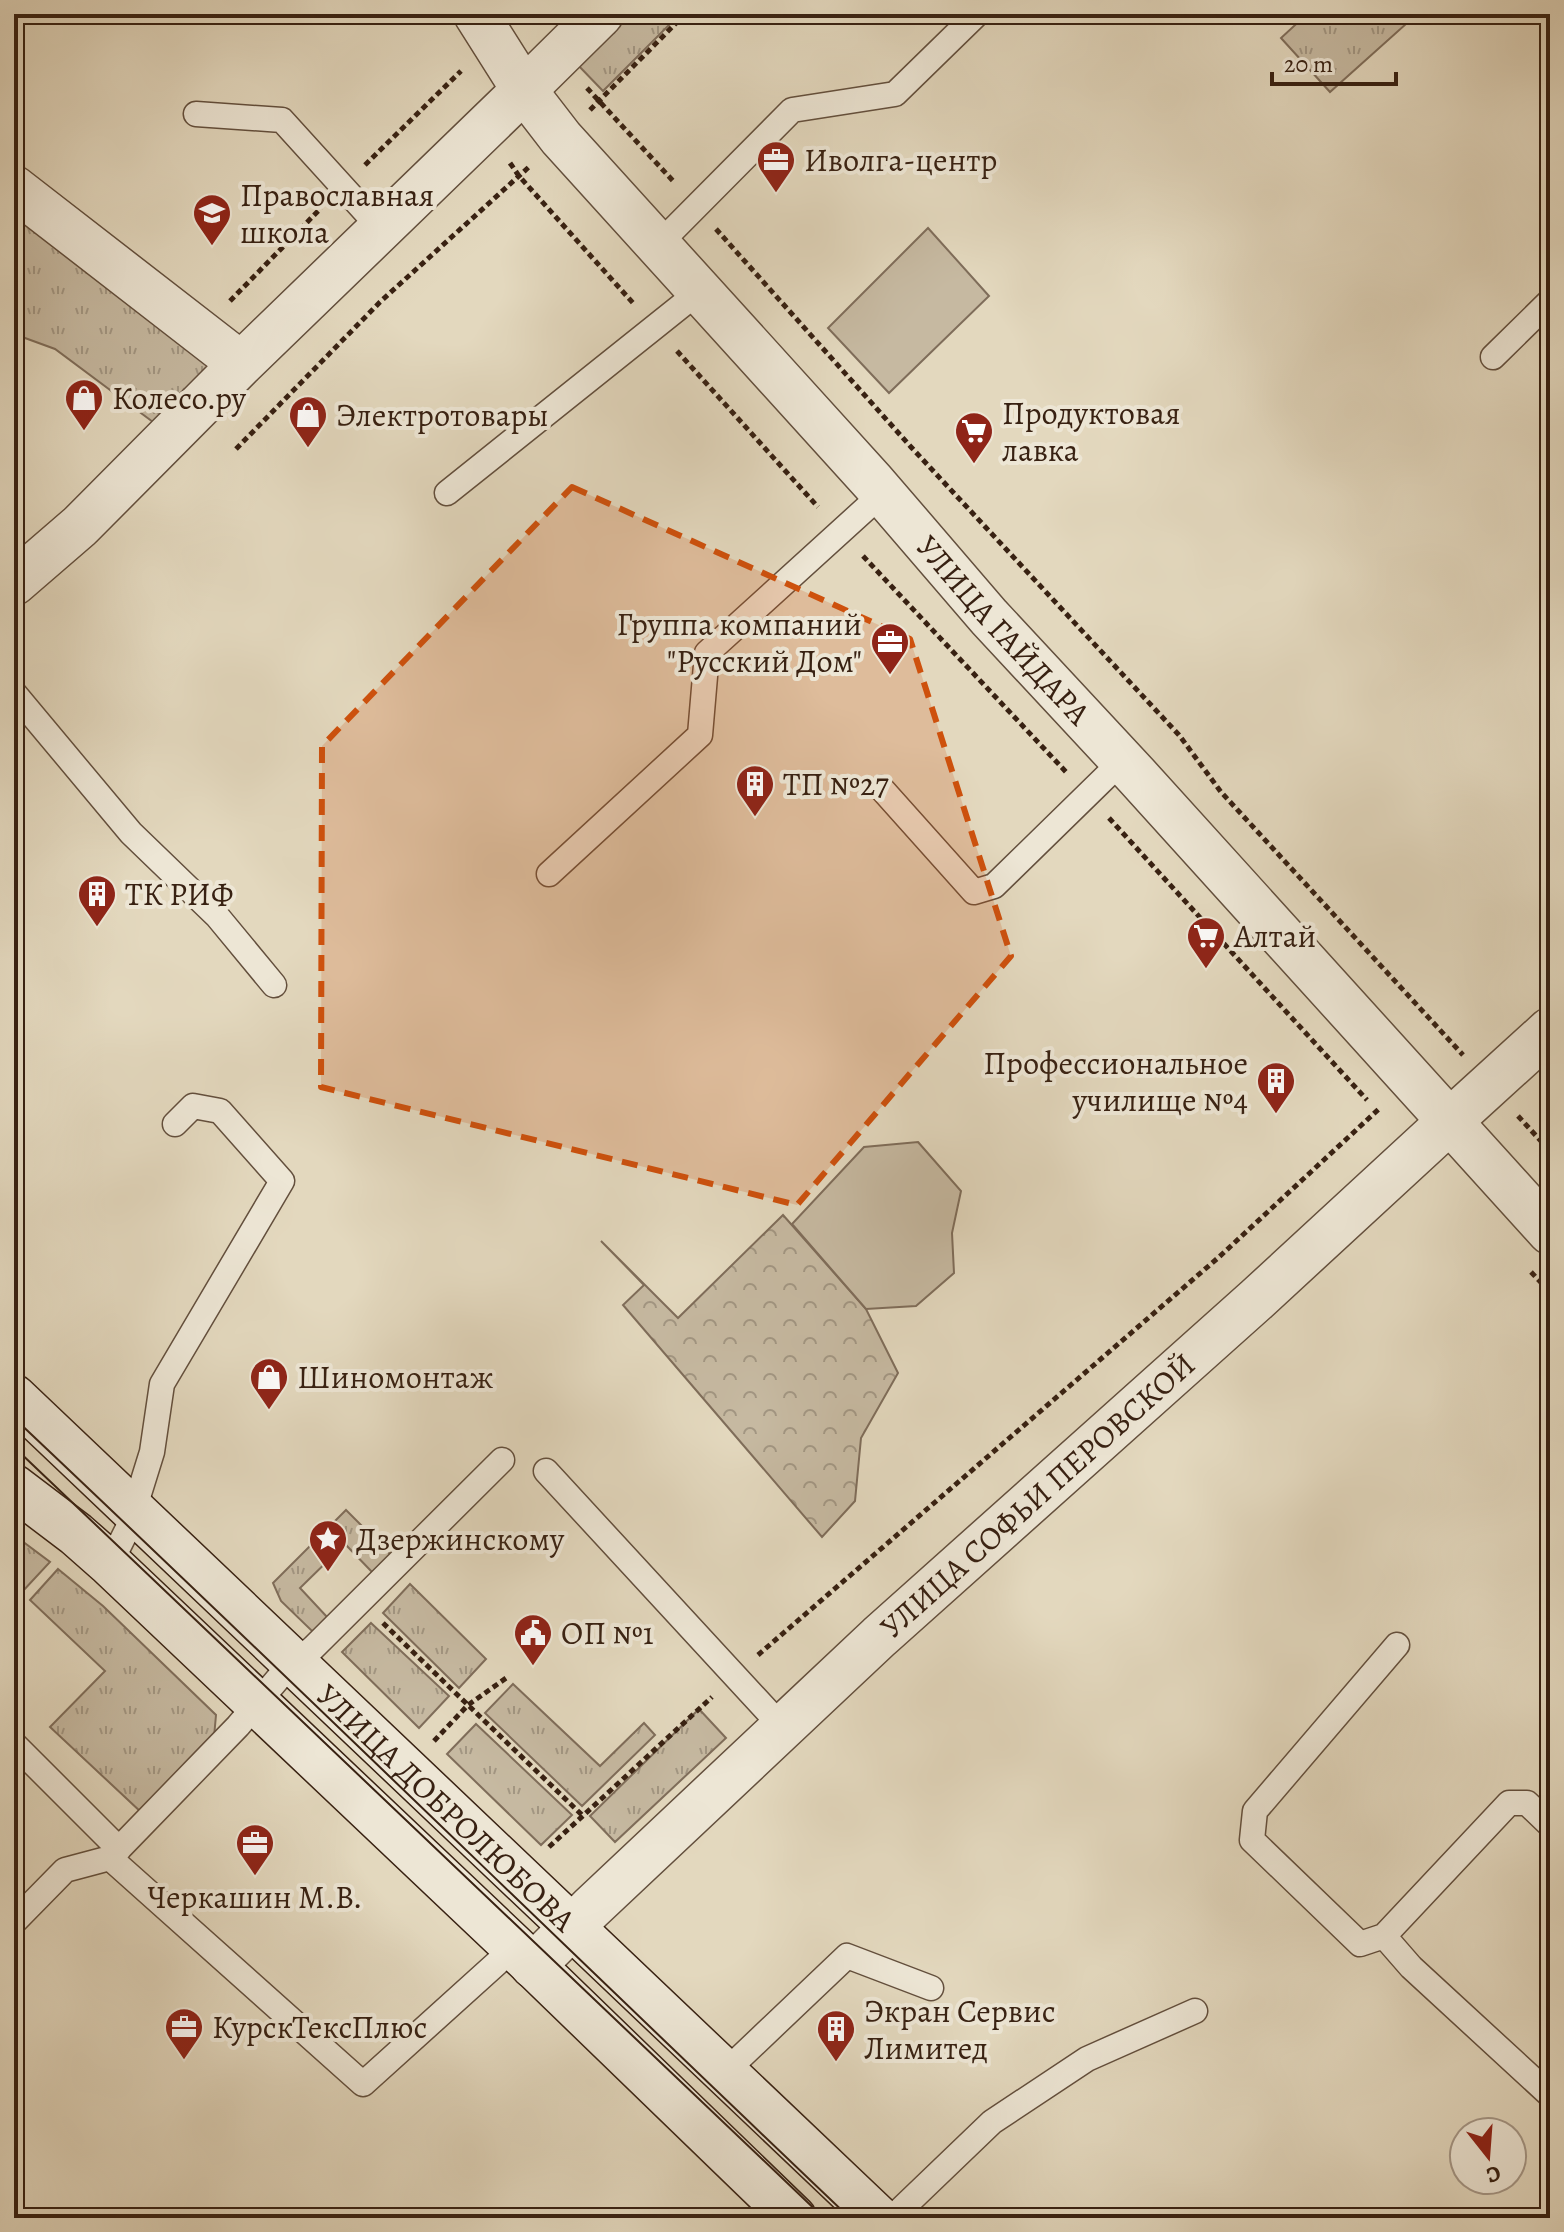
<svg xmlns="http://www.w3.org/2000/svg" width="1564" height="2232" viewBox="0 0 1564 2232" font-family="Alegreya,serif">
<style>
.grass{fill:url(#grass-tufts);stroke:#7f6d5a;stroke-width:2}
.forest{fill:url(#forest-crowns);stroke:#7f6d5a;stroke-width:2}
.garden{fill:#c6b9a1;stroke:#7f6d5a;stroke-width:2}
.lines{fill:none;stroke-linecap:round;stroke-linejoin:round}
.service-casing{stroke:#634f3d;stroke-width:27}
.minor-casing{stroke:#634f3d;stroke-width:47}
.tertiary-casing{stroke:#634f3d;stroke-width:47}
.secondary-casing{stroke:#382112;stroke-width:47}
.path{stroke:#382112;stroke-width:5;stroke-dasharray:6 4;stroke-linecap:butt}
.service{stroke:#ede6d5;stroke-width:24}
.minor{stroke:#ede6d5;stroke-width:44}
.tertiary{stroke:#ede6d5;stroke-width:44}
.secondary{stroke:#ede6d5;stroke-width:44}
.tram{stroke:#382112;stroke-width:2}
.marked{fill:#ce510d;fill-opacity:0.2;stroke:#ce510d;stroke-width:6;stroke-dasharray:16 10;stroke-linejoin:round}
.labels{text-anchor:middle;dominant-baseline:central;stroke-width:8;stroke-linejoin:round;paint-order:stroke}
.poi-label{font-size:32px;fill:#382112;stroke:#ede6d5;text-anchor:start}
.street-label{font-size:32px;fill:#382112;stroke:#ede6d5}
</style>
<defs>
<pattern id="grass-tufts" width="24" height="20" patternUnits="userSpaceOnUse" patternTransform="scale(2)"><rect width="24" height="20" fill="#c6b9a1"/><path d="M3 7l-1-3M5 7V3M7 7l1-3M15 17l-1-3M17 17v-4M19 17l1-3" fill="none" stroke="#a29682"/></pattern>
<pattern id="forest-crowns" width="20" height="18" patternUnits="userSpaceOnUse" patternTransform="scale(2)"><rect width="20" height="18" fill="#c6b9a1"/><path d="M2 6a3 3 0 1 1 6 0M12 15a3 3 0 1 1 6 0" fill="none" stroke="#a29682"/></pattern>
</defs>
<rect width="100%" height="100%" fill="#e3d8be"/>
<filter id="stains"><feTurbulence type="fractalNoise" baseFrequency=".0025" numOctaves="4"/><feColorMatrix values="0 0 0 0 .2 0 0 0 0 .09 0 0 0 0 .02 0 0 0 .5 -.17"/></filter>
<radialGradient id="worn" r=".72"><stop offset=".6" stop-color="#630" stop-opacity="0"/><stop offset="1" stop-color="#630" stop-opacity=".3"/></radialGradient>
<path class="grass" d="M622 14H680L603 91 575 62Z
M1307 14H1397L1406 24 1330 92 1281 38Z
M14 204 221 365 157 425 55 349 14 334Z
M346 1510 391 1555 373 1573 345 1544 300 1588 328 1618 316 1630 312 1631 281 1601 273 1583Z
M14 1535 50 1562 22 1592 14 1584Z
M58 1569 103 1606 216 1715 214 1737 142 1813 50 1727 105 1671 30 1600Z
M410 1584 486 1659 459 1688 383 1613Z
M371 1623 449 1696 419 1728 342 1652Z
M513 1684 600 1766 644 1723 655 1735 582 1806 485 1713Z
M699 1709 726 1738 615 1842 590 1816Z
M476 1724 572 1815 541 1845 447 1754Z"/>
<path class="forest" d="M783 1215 866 1309 898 1373 861 1438 855 1501 822 1537 623 1305 644 1285 601 1241 678 1318Z"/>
<path class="garden" d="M928 228 989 296 889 393 828 328Z
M918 1142 961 1191 952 1233 954 1273 916 1306 866 1309 792 1224 864 1147Z"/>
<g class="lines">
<defs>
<path id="service" d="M196 114 282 120 381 229
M659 244 792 110 895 94 977 14
M1493 357 1550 301
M447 493 701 290
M14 693 131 833 217 916 274 985
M881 788 974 892 994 886 1123 760
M549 874 700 735 707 653 883 493
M502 1460 313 1648 282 1674 238 1726 110 1858 363 2084 497 1963 513 1946
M546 1471 783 1728
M110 1564 129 1526 152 1452 162 1384 282 1181 220 1111 193 1106 175 1124
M1397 1645 1255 1811 1252 1840 1360 1944 1384 1936 1509 1803H1527L1550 1825
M14 1744 119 1849
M14 1922 65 1870 110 1858
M1384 1936 1411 1967 1550 2095
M725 2072 847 1956 931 1988
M892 2218 992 2122 1087 2059 1195 2011"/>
<path id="minor" d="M14 188 241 364
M14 583 80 526 241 364 524 90
M1450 1121 1550 1030"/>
<g id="tertiary">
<path id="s1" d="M476 14 524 90 561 138 873 482 989 617 1136 775 1550 1232"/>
<path d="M524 90 601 14"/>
<path id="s2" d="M533 1966 591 1908 879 1637 1257 1299 1450 1121"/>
</g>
<g id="secondary">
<path id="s3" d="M14 1397 878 2218"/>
<path d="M14 1487 76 1534 110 1564 513 1946 794 2218"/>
</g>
</defs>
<use href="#service" class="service-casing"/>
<use href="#minor" class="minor-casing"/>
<use href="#tertiary" class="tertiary-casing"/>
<use href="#secondary" class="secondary-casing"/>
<path class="path" d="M587 88 675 183
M590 110 685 14
M510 163 519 176 633 303
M365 165 461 71
M716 229 911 447 1179 735 1221 792 1463 1055
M230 301 321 208
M677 351 818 507
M236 449 380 302 530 166
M863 556 1067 773
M1109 818 1367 1100
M1518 1116 1550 1151
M1531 1272 1550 1292
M383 1623 582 1815
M758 1655 1219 1257 1381 1107
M14 1700 18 1705 16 1714
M434 1741 468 1705 509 1676
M549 1847 712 1697"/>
<use href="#service" class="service"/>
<use href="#minor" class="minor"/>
<use href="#tertiary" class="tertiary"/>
<use href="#secondary" class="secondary"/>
<path class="tram" d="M14 1418C295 1683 570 1952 850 2218
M14 1447 824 2218"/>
</g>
<path class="marked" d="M572 487 910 639 1011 956 797 1205 321 1087 322 746Z"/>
<defs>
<symbol id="office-pin" viewBox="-11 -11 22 30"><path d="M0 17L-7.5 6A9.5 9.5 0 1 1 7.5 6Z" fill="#8f2418" stroke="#ede6d5"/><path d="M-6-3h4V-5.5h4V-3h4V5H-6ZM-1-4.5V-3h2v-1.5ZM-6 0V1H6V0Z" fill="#fff"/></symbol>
<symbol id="school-pin" viewBox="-11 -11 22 30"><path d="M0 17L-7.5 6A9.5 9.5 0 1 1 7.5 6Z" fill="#8f2418" stroke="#ede6d5"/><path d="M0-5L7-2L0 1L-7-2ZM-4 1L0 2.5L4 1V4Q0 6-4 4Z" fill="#fff"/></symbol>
<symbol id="shop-pin" viewBox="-11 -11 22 30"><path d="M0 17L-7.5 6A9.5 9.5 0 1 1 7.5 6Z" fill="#8f2418" stroke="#ede6d5"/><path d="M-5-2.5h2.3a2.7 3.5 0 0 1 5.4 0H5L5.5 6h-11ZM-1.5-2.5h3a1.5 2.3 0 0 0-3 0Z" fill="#fff"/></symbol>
<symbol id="supermarket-pin" viewBox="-11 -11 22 30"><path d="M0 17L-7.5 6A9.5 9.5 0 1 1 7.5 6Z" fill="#8f2418" stroke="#ede6d5"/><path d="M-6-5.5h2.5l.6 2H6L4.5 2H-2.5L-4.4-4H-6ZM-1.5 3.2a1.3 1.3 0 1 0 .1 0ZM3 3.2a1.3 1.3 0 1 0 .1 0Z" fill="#fff"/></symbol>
<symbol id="building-pin" viewBox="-11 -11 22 30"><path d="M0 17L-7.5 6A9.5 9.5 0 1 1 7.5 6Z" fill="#8f2418" stroke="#ede6d5"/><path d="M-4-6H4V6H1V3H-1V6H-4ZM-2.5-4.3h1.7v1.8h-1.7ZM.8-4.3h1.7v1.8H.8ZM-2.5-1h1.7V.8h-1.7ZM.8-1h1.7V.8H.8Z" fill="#fff"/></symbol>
<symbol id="sight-pin" viewBox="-11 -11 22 30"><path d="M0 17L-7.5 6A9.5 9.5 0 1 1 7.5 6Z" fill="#8f2418" stroke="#ede6d5"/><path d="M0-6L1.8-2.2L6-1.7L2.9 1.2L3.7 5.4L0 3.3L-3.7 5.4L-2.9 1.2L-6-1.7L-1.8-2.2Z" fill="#fff"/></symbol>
<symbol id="civic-pin" viewBox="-11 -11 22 30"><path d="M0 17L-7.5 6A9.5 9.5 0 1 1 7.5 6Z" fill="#8f2418" stroke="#ede6d5"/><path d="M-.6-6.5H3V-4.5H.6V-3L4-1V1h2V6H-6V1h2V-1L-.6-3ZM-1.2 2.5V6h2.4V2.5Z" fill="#fff"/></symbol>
</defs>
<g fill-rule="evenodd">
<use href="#office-pin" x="754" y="138" width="44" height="60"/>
<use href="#school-pin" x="190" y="191" width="44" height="60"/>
<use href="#shop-pin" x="62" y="376" width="44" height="60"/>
<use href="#shop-pin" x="286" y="393" width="44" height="60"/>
<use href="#supermarket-pin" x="952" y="409" width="44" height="60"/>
<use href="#office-pin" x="868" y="620" width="44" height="60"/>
<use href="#building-pin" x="733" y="762" width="44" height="60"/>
<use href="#building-pin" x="75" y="872" width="44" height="60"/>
<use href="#supermarket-pin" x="1184" y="914" width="44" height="60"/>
<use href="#building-pin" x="1254" y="1059" width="44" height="60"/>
<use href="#shop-pin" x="247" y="1355" width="44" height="60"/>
<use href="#sight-pin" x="306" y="1517" width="44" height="60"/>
<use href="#civic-pin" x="511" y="1611" width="44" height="60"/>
<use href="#office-pin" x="233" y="1821" width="44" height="60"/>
<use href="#office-pin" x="162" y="2005" width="44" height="60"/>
<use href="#building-pin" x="814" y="2007" width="44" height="60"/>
</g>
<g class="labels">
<g class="poi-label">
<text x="804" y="160">Иволга-центр</text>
<text x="240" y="195">Православная<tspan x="240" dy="37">школа</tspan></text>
<text x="112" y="398">Колесо.ру</text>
<text x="1002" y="413">Продуктовая<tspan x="1002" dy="37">лавка</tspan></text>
<text x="336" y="415">Электротовары</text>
<text x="862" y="624" text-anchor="end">Группа компаний<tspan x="862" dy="37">"Русский Дом"</tspan></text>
<text x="783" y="784">ТП №27</text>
<text x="125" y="894">ТК РИФ</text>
<text x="1234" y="936">Алтай</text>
<text x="1248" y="1063" text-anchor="end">Профессиональное<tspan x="1248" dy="37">училище №4</tspan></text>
<text x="297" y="1377">Шиномонтаж</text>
<text x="356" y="1539">Дзержинскому</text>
<text x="561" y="1633">ОП №1</text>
<text x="255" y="1897" text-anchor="middle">Черкашин М.В.</text>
<text x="864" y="2011">Экран Сервис<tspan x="864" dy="37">Лимитед</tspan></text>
<text x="212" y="2027">КурскТексПлюс</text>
</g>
<g class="street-label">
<text stroke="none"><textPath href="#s1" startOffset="812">УЛИЦА ГАЙДАРА</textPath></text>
<text stroke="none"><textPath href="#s2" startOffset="690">УЛИЦА СОФЬИ ПЕРОВСКОЙ</textPath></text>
<text stroke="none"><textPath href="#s3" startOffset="596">УЛИЦА ДОБРОЛЮБОВА</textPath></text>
</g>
</g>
<rect width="1564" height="2232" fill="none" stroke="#e3d8be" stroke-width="48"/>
<rect x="16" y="16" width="1532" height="2200" fill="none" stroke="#382112" stroke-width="4"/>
<rect x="24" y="24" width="1516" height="2184" fill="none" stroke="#382112" stroke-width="2"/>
<g transform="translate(1488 2156) rotate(163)"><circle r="38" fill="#ede6d5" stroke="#a59787" stroke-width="2"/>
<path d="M0-6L14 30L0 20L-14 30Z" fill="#8f2418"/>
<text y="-12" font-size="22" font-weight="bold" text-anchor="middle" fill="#382112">С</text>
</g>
<path d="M1272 72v12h124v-12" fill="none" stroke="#382112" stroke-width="4"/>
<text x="1284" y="72" font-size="24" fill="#382112" stroke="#ede6d5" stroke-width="6" paint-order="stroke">20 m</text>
<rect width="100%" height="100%" filter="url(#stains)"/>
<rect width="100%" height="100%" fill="url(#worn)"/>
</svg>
